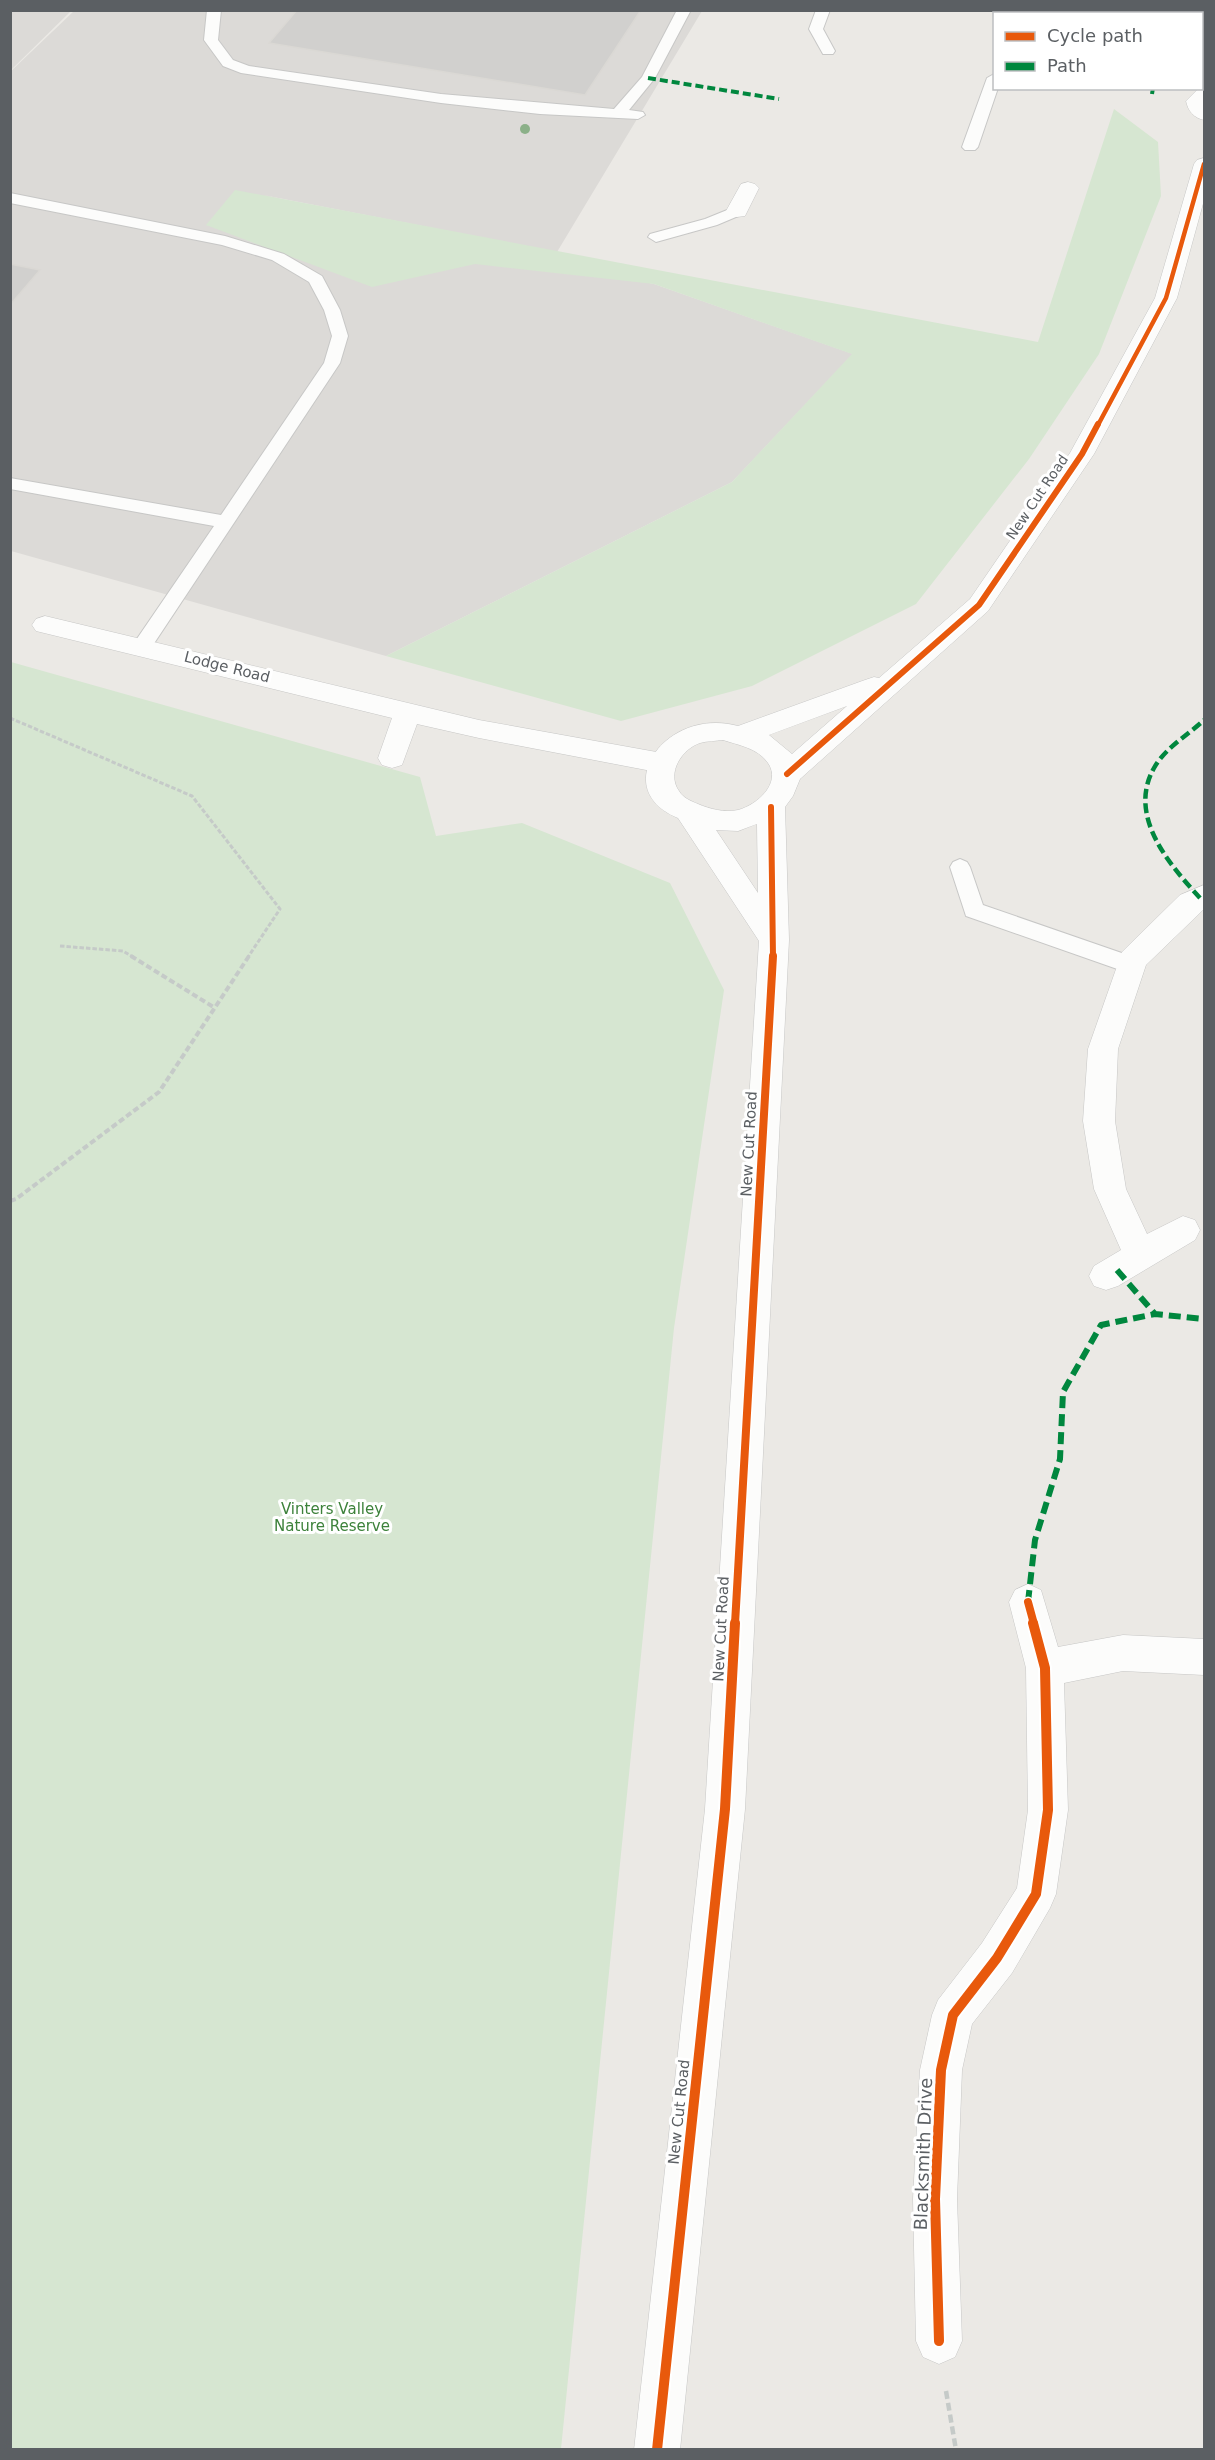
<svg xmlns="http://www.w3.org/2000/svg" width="1215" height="2460" viewBox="0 0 1215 2460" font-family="'DejaVu Sans',sans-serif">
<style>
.industrial{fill:#dcdad7}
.green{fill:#d6e6d1}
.building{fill:#d1d0ce;stroke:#dad8d4;stroke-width:1.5}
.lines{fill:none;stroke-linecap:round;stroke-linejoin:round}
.service-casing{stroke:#c7c7c6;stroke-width:2}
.minor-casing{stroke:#c7c7c6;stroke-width:1}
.tertiary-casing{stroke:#c7c7c6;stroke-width:1}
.path-far2{stroke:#c5cac8;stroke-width:3;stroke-dasharray:4.5 2;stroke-linecap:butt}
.path-far1{stroke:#c5cac8;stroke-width:4;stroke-dasharray:6 3;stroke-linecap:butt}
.path{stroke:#c5cac8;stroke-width:4.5;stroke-dasharray:8 4;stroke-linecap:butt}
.service{fill:#fcfcfb;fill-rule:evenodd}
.minor{fill:#fcfcfb;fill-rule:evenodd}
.tertiary{fill:#fcfcfb;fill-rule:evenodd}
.quiet-far2{stroke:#00873e;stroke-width:4;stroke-dasharray:8 4;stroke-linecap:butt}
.quiet-far1{stroke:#00873e;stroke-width:4.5;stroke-dasharray:10 4.5;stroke-linecap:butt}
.quiet{stroke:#00873e;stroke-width:6;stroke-dasharray:12 6;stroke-linecap:butt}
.cycleway-far3-casing{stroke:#fff;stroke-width:7}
.cycleway-far2-casing{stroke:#fff;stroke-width:9}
.cycleway-far1-casing{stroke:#fff;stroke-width:11}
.cycleway-casing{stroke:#fff;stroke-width:14}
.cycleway-far3{stroke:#e8590c;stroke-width:4.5}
.cycleway-far2{stroke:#e8590c;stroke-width:6}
.cycleway-far1{stroke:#e8590c;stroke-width:8}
.cycleway{stroke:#e8590c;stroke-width:10}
.tree{fill:#8bb088}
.labels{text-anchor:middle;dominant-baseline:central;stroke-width:6;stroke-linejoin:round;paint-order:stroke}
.far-street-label{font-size:14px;fill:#5b5f63;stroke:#fff}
.street-label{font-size:15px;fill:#5b5f63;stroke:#fff}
.park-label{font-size:15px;fill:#3d823b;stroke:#fff}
.near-street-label{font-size:18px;fill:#5b5f63;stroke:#fff}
</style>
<rect width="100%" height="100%" fill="#ebe9e5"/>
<path class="industrial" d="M11 10H71V11L11 70Z
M74 11H702L557 252 263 195 654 284 853 354 732 482 386 656 11 551 10 72Z"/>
<path class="green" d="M1114 109 1158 142 1161 196 1099 354 1029 459 916 604 752 686 621 721 386 656 732 482 852 354 654 284 475 264 372 287 206 225 235 190 1038 342Z
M11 662 420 777 436 836 522 823 670 883 724 990 674 1328 561 2449H11Z"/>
<path class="building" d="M297 10H641L585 95 269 43Z
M10 264 40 270 10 305Z"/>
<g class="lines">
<defs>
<path id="service" d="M207 10H221L218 40 233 60 249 66 441 94 614 109 642 77 677 10H691L655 78 629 110 643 112 645 115 638 119 540 114 441 103 241 73 223 66 204 40Z
M816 10H830L823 29 835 51 833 54H823L809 29Z
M994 74V88H998L978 147 975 150H965L962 147 987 78Z
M10 193 225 236 284 254 322 276 340 310 348 336 340 363 149 651 142 652 135 651 132 646 214 526 10 489V478L221 515 324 363 332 336 324 310 309 282 272 260 222 245 10 203Z
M737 206 743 208 745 211 743 214 717 225 656 242 648 237 650 234 705 219Z
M960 859 967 862 970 867 983 905 1139 959 1142 965 1139 971 1131 973 1123 971 966 916 950 867 953 862Z"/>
<path id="minor" d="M748 182 755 184 759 188 745 216 737 217 729 216 726 211 741 184Z
M45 616 479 720 662 753 672 756 676 763 672 770 662 773 479 738 417 724 402 765 392 768 382 765 378 758 392 718 36 631 32 625 36 619Z
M1204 885V909L1146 965 1118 1049 1115 1121 1126 1189 1147 1234 1183 1216 1195 1220 1200 1230 1195 1240 1118 1286 1106 1290 1094 1286 1089 1276 1094 1266 1121 1250 1094 1189 1083 1121 1088 1049 1122 952 1180 895Z
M1028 1584 1041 1590 1058 1647 1123 1635 1204 1639V1675L1123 1671 1064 1683 1068 1810 1056 1894 1050 1908 1012 1973 972 2024 962 2070 957 2199 962 2341 955 2357 939 2364 923 2357 916 2341 913 2199 920 2070 932 2015 938 2000 982 1943 1017 1888 1028 1810 1026 1668 1009 1602 1015 1590Z"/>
<path id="tertiary" d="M1204 88V120C1194 118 1188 111 1186 101L1197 90Z
M1204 158V200L1177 298 1094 454 988 611 800 779 793 796 785 807 789 940 745 1809 680 2450H634L705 1809 759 941 678 818C607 789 666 706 738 726L865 680 874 677 879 678 970 599 1070 453 1155 298 1194 164 1197 160ZM847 706 792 754 769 735ZM723 740C738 745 758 748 768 763 782 783 757 805 738 810 725 813 710 809 698 804 691 801 683 798 679 791 666 773 682 749 700 743 707 741 716 741 723 740ZM757 824 758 893 716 830 738 831Z"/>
</defs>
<use href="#service" class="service-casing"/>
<use href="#minor" class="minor-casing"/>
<use href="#tertiary" class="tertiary-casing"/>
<path class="path-far2" d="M10 718 192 796 280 909 248 957
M60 946 123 951 133 957"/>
<path class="path-far1" d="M131 956 215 1008
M10 1201 16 1199 159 1092 249 956"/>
<path class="path" d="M946 2391 956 2450"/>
<use href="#service" class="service"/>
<use href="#minor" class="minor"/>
<use href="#tertiary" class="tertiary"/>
<path class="quiet-far2" d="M648 78 779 99
M1152 94 1153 88"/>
<path class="quiet-far1" d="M1200 898C1169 864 1127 816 1154 768 1165 748 1188 735 1204 720"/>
<path class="quiet" d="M1117 1270 1155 1314 1204 1319
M1028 1602 1035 1540 1060 1459 1063 1392 1101 1325 1155 1314"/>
<defs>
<path id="cycleway-far3" d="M1098 425 1166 298 1204 164"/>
<path id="cycleway-far2" d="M787 774 979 605 1082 454 1098 424
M771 807 773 957"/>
<path id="cycleway-far1" d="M1028 1602 1034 1624
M735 1624 773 956"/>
<path id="cycleway" d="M939 2341 935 2199 941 2070 953 2015 997 1958 1036 1894 1048 1810 1045 1668 1033 1623
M657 2450 725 1809 735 1623"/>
</defs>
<use href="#cycleway-far3" class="cycleway-far3-casing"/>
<use href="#cycleway-far2" class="cycleway-far2-casing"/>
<use href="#cycleway-far1" class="cycleway-far1-casing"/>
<use href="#cycleway" class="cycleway-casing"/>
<use href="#cycleway-far3" class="cycleway-far3"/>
<use href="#cycleway-far2" class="cycleway-far2"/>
<use href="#cycleway-far1" class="cycleway-far1"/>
<use href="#cycleway" class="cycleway"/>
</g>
<circle class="tree" cx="525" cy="129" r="5"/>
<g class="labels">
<g class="far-street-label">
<text transform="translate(1037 497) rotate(-56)">New Cut Road</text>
</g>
<g class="street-label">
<text transform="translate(227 667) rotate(14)">Lodge Road</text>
<text transform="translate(749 1144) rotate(-87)">New Cut Road</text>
<text transform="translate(721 1629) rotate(-87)">New Cut Road</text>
<text transform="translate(679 2112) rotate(-84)">New Cut Road</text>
</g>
<g class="park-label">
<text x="332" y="1509">Vinters Valley<tspan x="332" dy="17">Nature Reserve</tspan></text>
</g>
<g class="near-street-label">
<text transform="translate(923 2154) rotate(-88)">Blacksmith Drive</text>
</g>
</g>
<rect width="1215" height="2460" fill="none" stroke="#5b5f63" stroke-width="24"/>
<rect x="993" y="12" width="210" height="78" fill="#ffffff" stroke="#bdbfc1" stroke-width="1.5"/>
<rect x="1005" y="32" width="30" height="9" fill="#e8590c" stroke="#bdbfc1" stroke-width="1.5"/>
<text x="1047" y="42" font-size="18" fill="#5b5f63">Cycle path</text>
<rect x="1005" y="62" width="30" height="9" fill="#00873e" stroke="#bdbfc1" stroke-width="1.5"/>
<text x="1047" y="72" font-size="18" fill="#5b5f63">Path</text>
</svg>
